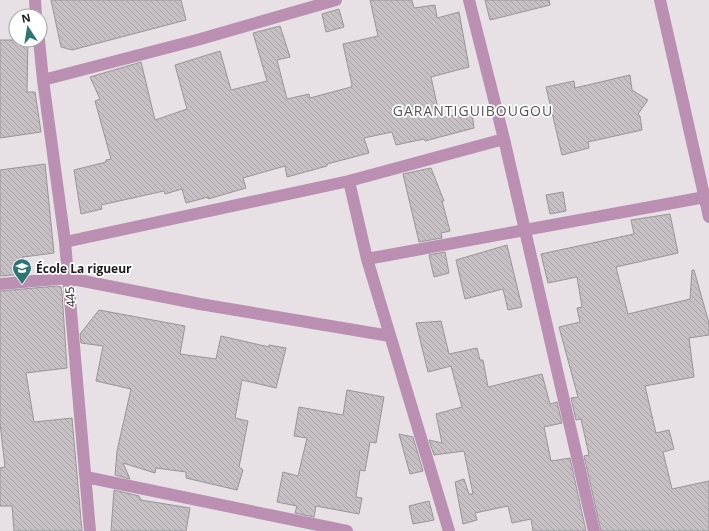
<svg xmlns="http://www.w3.org/2000/svg" width="709" height="531" viewBox="0 0 709 531" font-family="'Open Sans',sans-serif">
<style>
.building{fill:url(#building-back-hatch);stroke:#999498}
.lines{fill:none;stroke-linecap:round;stroke-linejoin:round}
.minor{stroke:#ba8fb1;stroke-width:12}
.labels{text-anchor:middle;dominant-baseline:central;stroke-width:3.5;stroke-linejoin:round;paint-order:stroke}
.poi-label{font-size:12px;font-weight:bold;fill:#1b191b;stroke:#fff;text-anchor:start}
.street-label{font-size:12px;fill:#1b191b;stroke:#fff}
.quarter-label{font-size:14px;letter-spacing:1px;fill:#575255;stroke:#fff}
</style>
<defs>
<pattern id="building-back-hatch" width="6" height="6" patternUnits="userSpaceOnUse"><rect width="6" height="6" fill="#c6c0c5"/><path d="M-1 5l2 2M0 0l6 6M5-1l2 2" fill="none" stroke="#aaa4a9"/></pattern>
</defs>
<rect width="100%" height="100%" fill="#e7e1e6"/>
<path class="building" d="M51 0H181L186 20 72 50 61 47Z
M370 0H412L414 8 435 5 437 18 459 12 469 67 431 77 440 118 472 112 474 128 425 141 424 139 396 145 392 132 364 138 369 153 327 164V166L287 177 285 166 243 178 246 188 208 199V197L186 203 182 189 165 194 164 191 101 205 102 209 81 214 74 170 106 162V160L111 159 95 101 100 99 90 77 141 62 155 120 187 109 175 65 220 51 231 90 267 81 253 33 280 26 290 57 277 60 287 99 309 94 310 98 351 87 352 85 343 44 378 36Z
M485 0H549L550 5 490 20Z
M339 9 344 27 326 32 322 14Z
M0 40H28L27 92H35L41 132 0 138Z
M630 75 632 90 648 100 638 114 640 116 642 130 588 142 589 148 562 155 546 87 574 81 575 88Z
M45 164 54 253 23 257 26 274 0 276V170Z
M431 168 444 201H442L450 231 441 233 442 238 419 242 403 174Z
M563 192 566 211 550 214 546 195Z
M670 214 678 253 616 267 628 314 690 299 692 270H694L709 323V335L689 338 694 377 645 386 656 433 669 430 674 449 663 452 672 489 709 481V531H601L584 456 589 455 581 419 576 420 571 398 578 397 559 327 580 322 577 308 582 307 577 277 548 283 541 254 634 234 631 220Z
M507 245 522 307 508 310 503 289 465 299 456 260Z
M445 252 449 273 434 277 429 255Z
M57 286 61 287 62 293 67 368 26 373 34 422 72 418 82 531H14L12 506H0V468L5 467 0 423V291Z
M99 310 185 326 180 354 216 359 221 336 269 347V345L286 348 276 388 242 380 235 418 248 421 239 467 243 470 237 490 186 478V472L156 468 155 473 123 463 130 479 115 475 117 451 131 389 96 381 103 346 81 343 80 334Z
M441 321 449 354 477 348 480 360H483L488 387 542 374 550 404 557 402 562 423 544 427 551 461 570 458 586 531H533L531 519 512 523 508 506 475 513 477 520 463 524 455 482 464 479 469 494H473L464 451 434 455 429 440 442 443 436 414 462 407 451 366 428 372 416 323Z
M347 390 384 397 376 443 370 442 365 471 360 470 356 497 362 498 359 514 316 506 314 517 295 513 297 506 277 502 283 472 298 476 307 438 294 436 299 407 343 415Z
M399 434 413 437 423 471 410 474Z
M114 490 139 496 141 500 190 508 186 531H111Z
M429 501 434 520 413 524 409 506Z"/>
<g class="lines">
<path class="minor" d="M35 0 36 16
M469 0 504 139 594 531
M660 0 709 217
M39 40 43 80 65 242 90 531
M43 80 197 40 336 0
M349 181 367 259 449 531
M65 242 349 181 504 139
M367 259 705 197
M0 284 68 278 200 304 390 336
M86 477 347 531"/>
</g>
<defs>
<symbol id="school-pin" viewBox="-11 -11 22 30"><path d="M0 17L-7.5 6A9.5 9.5 0 1 1 7.5 6Z" fill="#2d7672" stroke="#fff"/><path d="M0-5L7-2L0 1L-7-2ZM-4 1L0 2.5L4 1V4Q0 6-4 4Z" fill="#fff"/></symbol>
</defs>
<g fill-rule="evenodd">
<use href="#school-pin" x="11" y="257" width="22" height="30"/>
</g>
<g class="labels">
<g class="poi-label">
<text x="36" y="268">École La rigueur</text>
</g>
<g class="street-label">
<text transform="translate(70 297) rotate(-95)">445</text>
</g>
<g class="quarter-label">
<text x="473" y="110">GARANTIGUIBOUGOU</text>
</g>
</g>
<g transform="translate(28 28) rotate(348)"><circle r="19" fill="#ffffff" stroke="#a4a3a4"/>
<path d="M0-3L7 15L0 10L-7 15Z" fill="#2d7672"/>
<text y="-6" font-size="11" font-weight="bold" text-anchor="middle" fill="#1b191b">N</text>
</g>
</svg>
